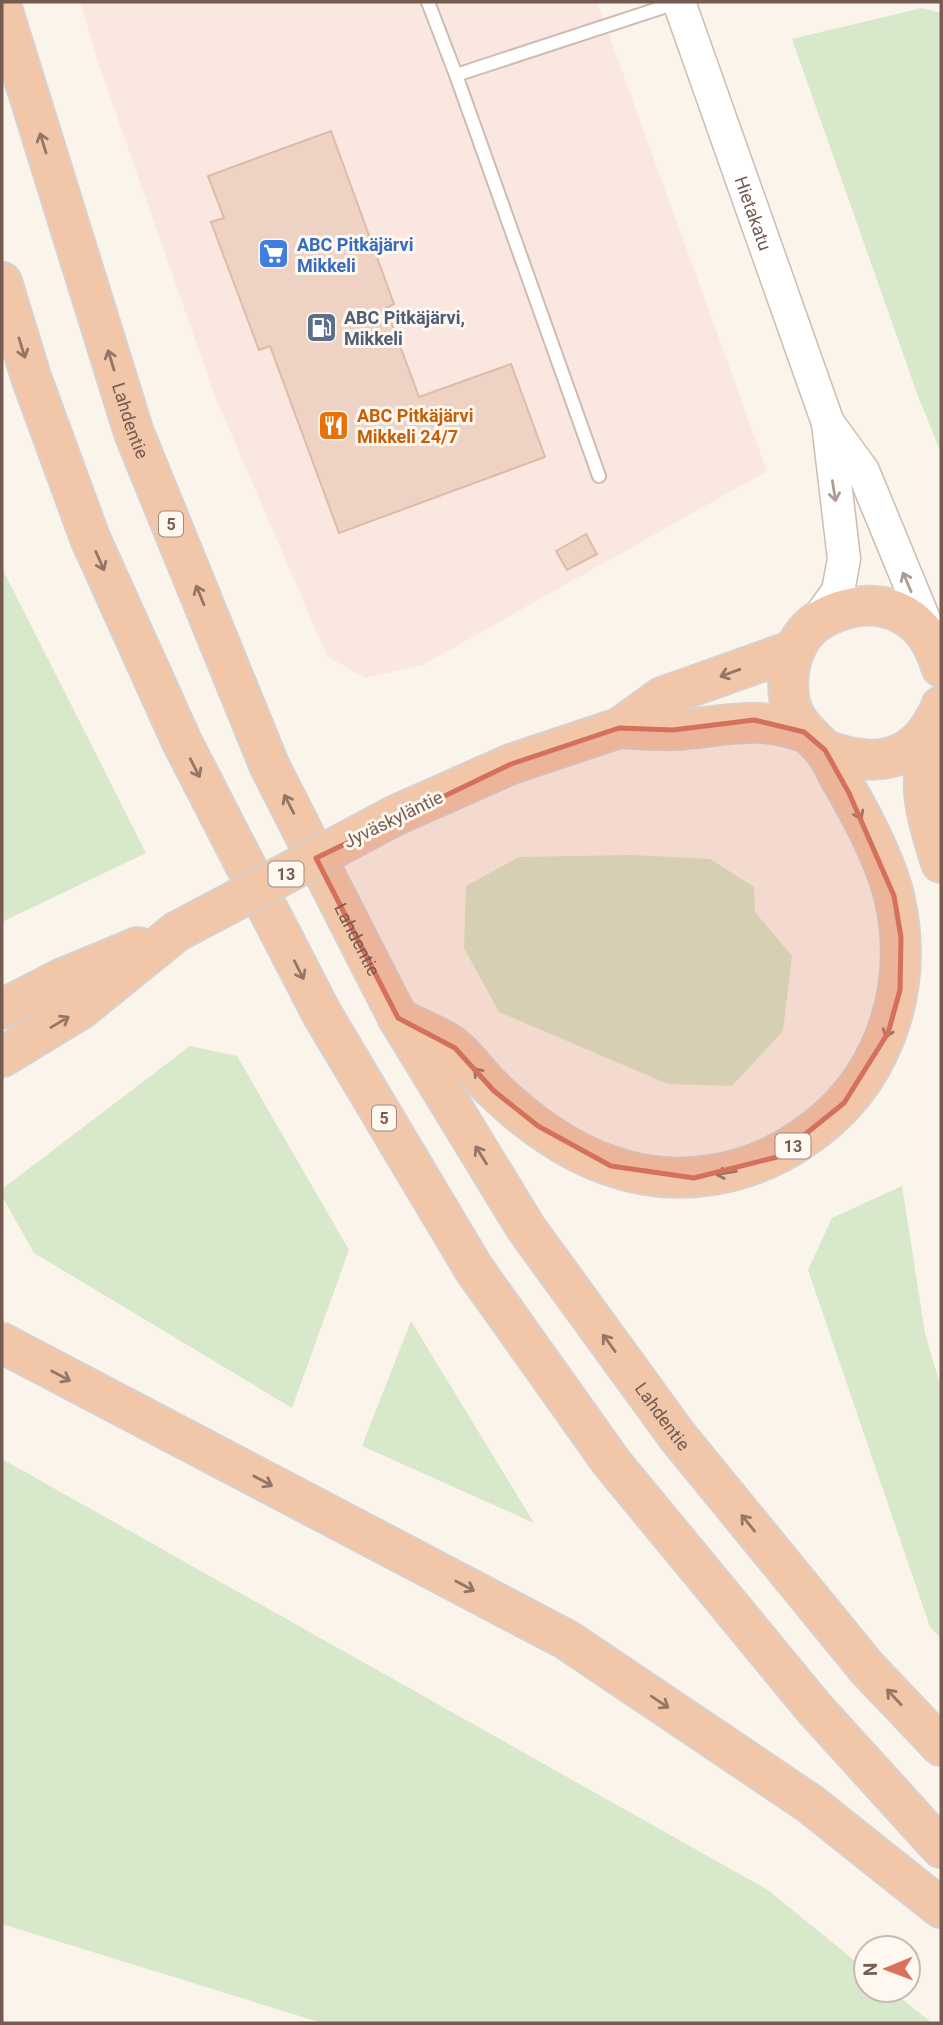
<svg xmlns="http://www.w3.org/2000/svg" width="943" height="2025" viewBox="0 0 943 2025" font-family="Roboto,sans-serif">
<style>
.commercial{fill:#fae7e0}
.green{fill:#d8e8ca}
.building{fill:#eed3c5;stroke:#e0b9a7;stroke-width:2}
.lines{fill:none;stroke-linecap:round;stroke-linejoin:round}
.service-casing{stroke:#cdbcb1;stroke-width:16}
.tertiary-casing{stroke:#cdbcb1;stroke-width:35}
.trunk-casing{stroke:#d8d1ce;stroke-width:42}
.service{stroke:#fff;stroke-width:12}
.tertiary{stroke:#fff;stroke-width:32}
.trunk{stroke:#f2c6a9;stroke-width:38}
.trunk-bridge-casing{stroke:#d8d1ce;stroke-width:42;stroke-linecap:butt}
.trunk-bridge{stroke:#f2c6a9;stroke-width:38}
.oneway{stroke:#947666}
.oneway2{stroke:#ac9d96}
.marked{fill:#d5705a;fill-opacity:0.2;stroke:#d5705a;stroke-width:5;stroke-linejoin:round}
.labels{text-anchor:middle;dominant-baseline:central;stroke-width:6;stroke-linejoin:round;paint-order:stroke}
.shield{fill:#fef8f1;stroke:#9e8a80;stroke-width:2}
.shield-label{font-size:16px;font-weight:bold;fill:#755b50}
.street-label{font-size:18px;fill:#755b50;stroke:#fef8f1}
.shop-label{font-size:18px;font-weight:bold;fill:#366cbe;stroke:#fef8f1;text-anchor:start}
.service-label{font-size:18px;font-weight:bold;fill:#4e5e75;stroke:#fef8f1;text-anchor:start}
.food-label{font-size:18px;font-weight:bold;fill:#c56008;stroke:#fef8f1;text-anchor:start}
</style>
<rect width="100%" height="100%" fill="#fbf4eb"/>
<path class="commercial" d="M80 2H597L767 471 423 665 365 678 327 656 215 396 98 62Z"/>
<path class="green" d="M922 8 941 13V453L918 396 792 39Z
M2 568 146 853 2 922Z
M633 855 710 859 754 887 755 912 792 956 783 1031 732 1086 668 1084 499 1012 464 948 466 886 519 857Z
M190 1046 237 1056 349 1250 292 1408 34 1253 2 1196V1189Z
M902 1186 925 1333 941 1388V1638L930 1627 808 1270 832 1218Z
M411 1321 534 1523 362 1446Z
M2 1459 768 1890 866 1970V1990H891L932 2023H322L2 1924Z"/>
<path class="building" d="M331 131 394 304 386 308 419 397 511 364 545 457 339 533 270 346 259 350 211 222 224 218 208 176Z
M586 534 597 554 567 570 556 551Z"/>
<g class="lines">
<defs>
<path id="service" d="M428 2 456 75 679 2
M456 75 599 476"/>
<g id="tertiary">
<path id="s1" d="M679 2 828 423 844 559 838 591 815 623"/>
<path d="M828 423 863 471 931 636"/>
</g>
<g id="trunk">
<path id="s2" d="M2 8 134 433 270 767 398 1018 526 1228 678 1437 867 1668 941 1746"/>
<path d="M2 282 31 377 90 538 182 742 322 1014 474 1269 612 1463 814 1708 941 1848"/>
<path d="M941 706C917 778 919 792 941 863"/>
<path d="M619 728C637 729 656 731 674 730 725 727 753 714 804 732"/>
<path d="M825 750C870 767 912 765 936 717"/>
<path d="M396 815 511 764 619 728 662 697 794 650"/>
<path d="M2 1009 61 979 138 947"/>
<path d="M398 1018C416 1028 441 1036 457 1050 470 1062 481 1078 494 1090 526 1121 568 1152 611 1166 675 1189 747 1177 802 1139 882 1086 915 992 895 900 887 863 862 816 843 783 837 773 832 761 825 751 812 735 795 725 790 703 784 672 793 634 823 618 875 591 925 609 941 667"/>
<path d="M2 1057 81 1009 176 932"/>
<path d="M2 1343 567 1640 809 1803 941 1908"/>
</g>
</defs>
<use href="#service" class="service-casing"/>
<use href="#tertiary" class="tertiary-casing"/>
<use href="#trunk" class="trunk-casing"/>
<use href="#service" class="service"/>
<use href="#tertiary" class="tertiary"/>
<use href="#trunk" class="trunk"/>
<defs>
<path id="trunk-bridge" d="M176 932 396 815"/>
</defs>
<use href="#trunk-bridge" class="trunk-bridge-casing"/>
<use href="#trunk-bridge" class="trunk-bridge"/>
</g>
<defs><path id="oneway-shaft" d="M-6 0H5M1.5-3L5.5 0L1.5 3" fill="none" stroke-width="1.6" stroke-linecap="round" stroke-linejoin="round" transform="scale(1.75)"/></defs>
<g class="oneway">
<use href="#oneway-shaft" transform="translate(43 143) rotate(-107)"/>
<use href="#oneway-shaft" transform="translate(22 348) rotate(73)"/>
<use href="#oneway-shaft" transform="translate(111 360) rotate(-107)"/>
<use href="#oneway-shaft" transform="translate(100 561) rotate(66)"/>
<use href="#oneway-shaft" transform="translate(200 595) rotate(-112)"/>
<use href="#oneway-shaft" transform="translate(730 673) rotate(160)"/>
<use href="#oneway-shaft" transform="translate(195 768) rotate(63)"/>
<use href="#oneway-shaft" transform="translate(289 804) rotate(-117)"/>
<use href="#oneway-shaft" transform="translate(857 810) rotate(65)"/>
<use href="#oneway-shaft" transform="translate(299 970) rotate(63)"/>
<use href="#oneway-shaft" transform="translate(60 1022) rotate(-31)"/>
<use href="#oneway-shaft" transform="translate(889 1028) rotate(109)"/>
<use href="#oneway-shaft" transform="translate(481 1076) rotate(-132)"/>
<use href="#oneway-shaft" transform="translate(481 1155) rotate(-122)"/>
<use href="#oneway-shaft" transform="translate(726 1173) rotate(171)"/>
<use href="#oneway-shaft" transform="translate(609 1343) rotate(-126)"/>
<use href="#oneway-shaft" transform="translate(61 1376) rotate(28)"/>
<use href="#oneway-shaft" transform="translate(263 1481) rotate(28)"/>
<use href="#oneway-shaft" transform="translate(748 1523) rotate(-129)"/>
<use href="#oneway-shaft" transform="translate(465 1586) rotate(28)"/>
<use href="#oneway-shaft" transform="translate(894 1697) rotate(-133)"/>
<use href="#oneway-shaft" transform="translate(660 1702) rotate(34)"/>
</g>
<g class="oneway2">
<use href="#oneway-shaft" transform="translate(834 491) rotate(81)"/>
<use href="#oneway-shaft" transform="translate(907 582) rotate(-113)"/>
</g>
<path class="marked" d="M754 720 804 732 825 750 849 793 894 896 901 937 900 990 888 1033 844 1103 777 1157 694 1178 611 1166 538 1126 494 1091 455 1048 398 1018 316 858 511 764 619 728 673 730Z"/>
<defs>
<symbol id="supermarket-square" viewBox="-11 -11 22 22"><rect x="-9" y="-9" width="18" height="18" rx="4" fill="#3f7fe0" stroke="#fef8f1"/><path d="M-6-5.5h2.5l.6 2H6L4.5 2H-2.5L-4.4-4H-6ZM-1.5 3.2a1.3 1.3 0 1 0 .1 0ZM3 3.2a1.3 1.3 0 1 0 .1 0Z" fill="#fff"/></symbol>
<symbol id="fuel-square" viewBox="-11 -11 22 22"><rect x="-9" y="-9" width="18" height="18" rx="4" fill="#5c6f8a" stroke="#fef8f1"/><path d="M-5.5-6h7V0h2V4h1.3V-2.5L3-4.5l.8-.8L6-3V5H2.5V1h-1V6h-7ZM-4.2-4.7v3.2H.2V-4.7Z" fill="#fff"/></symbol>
<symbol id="restaurant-square" viewBox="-11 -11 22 22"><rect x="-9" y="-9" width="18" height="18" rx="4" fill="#e8710a" stroke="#fef8f1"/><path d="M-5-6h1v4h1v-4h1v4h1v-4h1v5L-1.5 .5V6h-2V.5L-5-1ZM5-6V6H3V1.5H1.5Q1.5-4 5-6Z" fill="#fff"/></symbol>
</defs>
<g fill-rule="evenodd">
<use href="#supermarket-square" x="256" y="236" width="35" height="35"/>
<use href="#fuel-square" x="304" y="310" width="35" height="35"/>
<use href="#restaurant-square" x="316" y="408" width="35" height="35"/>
</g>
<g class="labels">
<g class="shield">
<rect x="159" y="511.5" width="24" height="25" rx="5"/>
<rect x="268.5" y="861.5" width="35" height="25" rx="5"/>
<rect x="372" y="1105.5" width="24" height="25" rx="5"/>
<rect x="775.5" y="1133.5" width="35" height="25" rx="5"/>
</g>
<g class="shield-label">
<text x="171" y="524">5</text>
<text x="286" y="874">13</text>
<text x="384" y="1118">5</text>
<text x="793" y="1146">13</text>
</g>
<g class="street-label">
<text stroke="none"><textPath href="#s1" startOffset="224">Hietakatu</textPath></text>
<text stroke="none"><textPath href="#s2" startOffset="432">Lahdentie</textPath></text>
<text transform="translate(393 819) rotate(-26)">Jyväskyläntie</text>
<text stroke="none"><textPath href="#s2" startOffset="999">Lahdentie</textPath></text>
<text stroke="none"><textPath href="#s2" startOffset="1566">Lahdentie</textPath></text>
</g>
<g class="shop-label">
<text x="297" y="244">ABC Pitkäjärvi<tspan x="297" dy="21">Mikkeli</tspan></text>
</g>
<g class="service-label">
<text x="344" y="317">ABC Pitkäjärvi,<tspan x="344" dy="21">Mikkeli</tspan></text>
</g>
<g class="food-label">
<text x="357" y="415">ABC Pitkäjärvi<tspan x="357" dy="21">Mikkeli 24/7</tspan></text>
</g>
</g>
<rect width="943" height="2025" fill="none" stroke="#755b50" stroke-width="7"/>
<g transform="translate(887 1969) rotate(269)"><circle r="33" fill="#fef8f1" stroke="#c7b9b1" stroke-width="2"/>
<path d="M0-5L12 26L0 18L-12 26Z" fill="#da715b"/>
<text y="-10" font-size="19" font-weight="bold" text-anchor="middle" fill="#755b50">N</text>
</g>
</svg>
